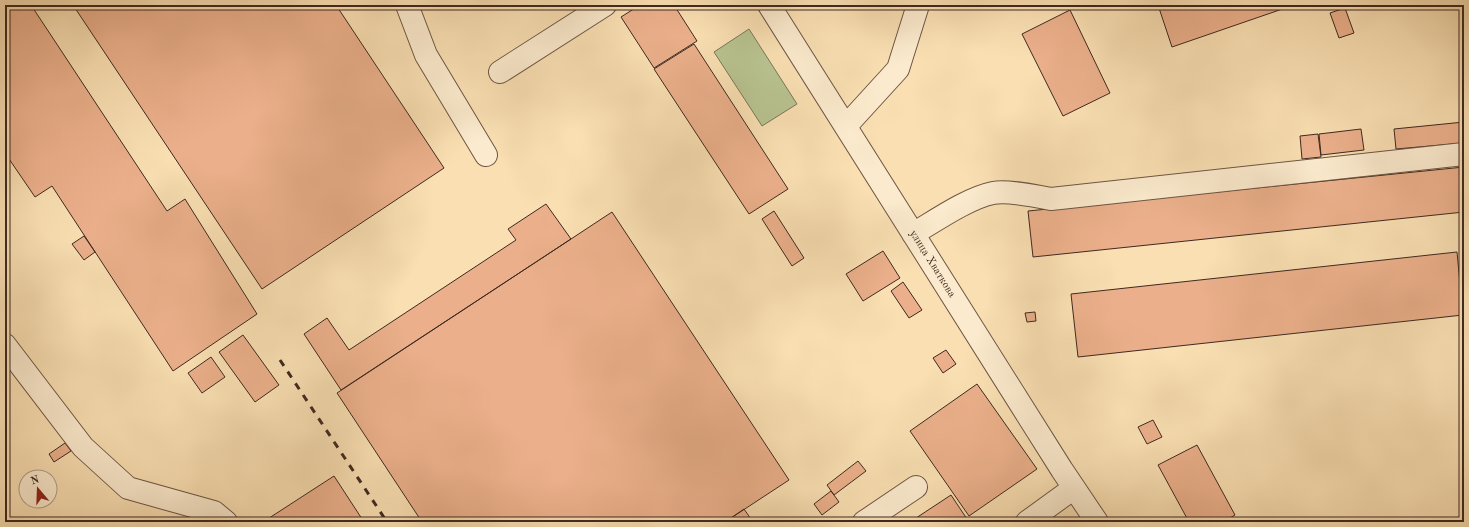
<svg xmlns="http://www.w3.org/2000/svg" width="1469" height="527" viewBox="0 0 1469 527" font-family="'Old Standard TT',serif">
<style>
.green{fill:#b8c391;stroke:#7c7658}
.building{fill:#ebb08b;stroke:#3f2920}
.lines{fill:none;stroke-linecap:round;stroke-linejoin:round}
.minor-casing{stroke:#6e5644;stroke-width:24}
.minor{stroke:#fbeacd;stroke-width:22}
.rail{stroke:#3f2920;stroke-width:3;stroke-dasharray:7 7;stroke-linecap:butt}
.labels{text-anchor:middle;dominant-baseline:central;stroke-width:3;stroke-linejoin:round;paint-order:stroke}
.street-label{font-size:11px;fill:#3f2920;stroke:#fbeacd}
</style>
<rect width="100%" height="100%" fill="#f9dfb2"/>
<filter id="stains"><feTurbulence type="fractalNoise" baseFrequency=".005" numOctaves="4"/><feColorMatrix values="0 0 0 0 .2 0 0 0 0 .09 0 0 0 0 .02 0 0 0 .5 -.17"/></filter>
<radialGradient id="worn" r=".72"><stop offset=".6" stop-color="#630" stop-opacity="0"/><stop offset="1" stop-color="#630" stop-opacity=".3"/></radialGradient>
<path class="green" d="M749 29 797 104 762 126 714 52Z"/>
<path class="building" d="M5 5H31L167 211 185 199 257 314 173 371 52 186 35 197 5 153Z
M73 5H336L444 168 262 289Z
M640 5H674L697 41 654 68 621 17Z
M1158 5H1294L1172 47Z
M1345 8 1354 33 1339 38 1330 13Z
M1070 10 1110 93 1063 116 1022 34Z
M694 44 788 189 749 214 654 69Z
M1464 122V143L1396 149 1394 129Z
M1361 129 1364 150 1321 155 1319 134Z
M1318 134 1321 157 1302 159 1300 136Z
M1464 167V212L1033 257 1028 211Z
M546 204 571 239 341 390 304 334 327 318 349 350 516 240 508 229Z
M774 211 804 258 792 266 762 219Z
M612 212 789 480 725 522H422L337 393Z
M84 236 95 252 84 260 72 244Z
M883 251 900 278 863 301 846 274Z
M1457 252 1463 315 1078 357 1071 294Z
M903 282 922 310 909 318 891 291Z
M1035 312 1036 321 1027 322 1025 313Z
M243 335 279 385 255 402 219 352Z
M946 350 956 364 943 373 933 358Z
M211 357 225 377 202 393 188 373Z
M977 384 1037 469 969 516 910 431Z
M1153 420 1162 437 1147 444 1138 427Z
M65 443 71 451 54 462 49 454Z
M1197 445 1235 515 1223 522H1189L1158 465Z
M858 461 866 471 834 495 827 485Z
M334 476 364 522H263Z
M831 491 839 502 822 515 814 504Z
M951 495 969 522H910Z
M744 509 753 522H725Z"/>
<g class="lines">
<defs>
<path id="minor" d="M407 5 426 55 486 155
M769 5 1062 470 1097 522
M500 72 605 5
M846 126 898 69 918 5
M913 234C935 221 968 198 993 193 1007 190 1036 196 1051 199L1464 154
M5 345 83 447 128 488 214 512 226 522
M864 522 916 487
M1027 522 1074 488"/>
</defs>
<use href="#minor" class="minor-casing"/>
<use href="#minor" class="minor"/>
<path class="rail" d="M280 360 387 522"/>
</g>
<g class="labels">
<g class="street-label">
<text transform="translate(932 264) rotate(58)">улица Хваткова</text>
</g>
</g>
<rect width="1469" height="527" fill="none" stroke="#f9dfb2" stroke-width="20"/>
<rect x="6" y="6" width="1457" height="515" fill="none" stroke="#3f2920" stroke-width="2"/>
<rect x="10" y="10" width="1449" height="507" fill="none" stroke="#3f2920"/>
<g transform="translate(38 489) rotate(341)"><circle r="19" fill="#fbeacd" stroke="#b09d88"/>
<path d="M0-3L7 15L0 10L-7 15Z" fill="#8f2418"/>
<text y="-6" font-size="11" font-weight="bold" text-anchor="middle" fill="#3f2920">N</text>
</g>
<rect width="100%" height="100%" filter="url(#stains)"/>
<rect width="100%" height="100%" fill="url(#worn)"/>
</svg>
